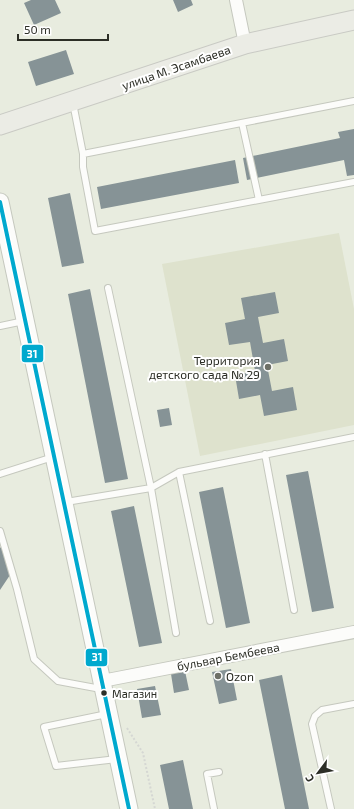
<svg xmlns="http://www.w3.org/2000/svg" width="354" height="809" viewBox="0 0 354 809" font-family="'Exo 2',sans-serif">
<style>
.built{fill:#dee2cd}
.building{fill:#869396}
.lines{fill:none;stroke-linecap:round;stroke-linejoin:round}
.lane-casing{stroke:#c5c8be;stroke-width:8}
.street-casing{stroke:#c5c8be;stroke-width:14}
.secondary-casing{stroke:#c5c8be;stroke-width:19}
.primary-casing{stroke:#c9cac4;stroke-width:21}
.path{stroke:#d5d7d3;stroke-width:2;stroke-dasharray:2 2;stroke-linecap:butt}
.lane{stroke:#fcfcfa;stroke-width:6}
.street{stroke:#fcfcfa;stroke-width:12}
.secondary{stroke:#fcfcfa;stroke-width:17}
.primary{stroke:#ebece5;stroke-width:19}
.bus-1-casing{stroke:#fff;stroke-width:7}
.bus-1{stroke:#00a9ce;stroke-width:4}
.poi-dot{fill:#6e7067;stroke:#fff;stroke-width:1.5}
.bus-dot{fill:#2c2e26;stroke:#fff;stroke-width:1.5}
.labels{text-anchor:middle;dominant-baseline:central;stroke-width:4;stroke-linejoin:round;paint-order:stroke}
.bus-label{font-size:11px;fill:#2c2e26;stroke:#fff;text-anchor:start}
.street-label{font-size:12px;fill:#2c2e26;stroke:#fff}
.poi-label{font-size:12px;fill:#2c2e26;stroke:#fff;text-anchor:end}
.line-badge{stroke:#fff;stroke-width:1.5}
.badge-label{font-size:11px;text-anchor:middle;font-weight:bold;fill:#fff}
</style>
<rect width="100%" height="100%" fill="#e8ecdf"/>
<path class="built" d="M339 233 354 309V425L200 456 162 264Z"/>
<path class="building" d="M31 0H55L61 13 34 25 24 3Z
M173 0H191L193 5 178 12Z
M66 50 74 74 36 86 28 62Z
M354 129V175L347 176 344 160 247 180 243 158 340 138 338 132Z
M235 160 239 183 101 209 97 187Z
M70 193 84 263 62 267 48 198Z
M90 289 128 479 105 483 68 294Z
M275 292 279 313 258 317 263 343 284 339 288 361 267 365 272 391 293 387 297 410 264 416 260 395 239 399 235 375 255 371 250 342 229 345 225 323 245 319 241 298Z
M169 408 172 425 160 427 157 410Z
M308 471 334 608 312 612 286 475Z
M223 487 250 623 226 628 199 492Z
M134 506 162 643 139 647 111 511Z
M0 547 5 552 10 575 0 590Z
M231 669 237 700 219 704 212 672Z
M185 671 189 690 174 693 171 674Z
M282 675 309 809H285L259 680Z
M155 686 161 715 142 718 137 689Z
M183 760 193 809H169L160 765Z"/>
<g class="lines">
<defs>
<path id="lane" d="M73 103 83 154 354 101
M242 123 259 200
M83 154V167L95 231 354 182
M108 288 151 488 176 633
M0 326 24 321
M265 454 294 610
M179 472 210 621
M0 474 53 457
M66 502 151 488 179 472 354 437
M0 531 17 589 34 659 58 681 101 689
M107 714 44 727 56 766 117 759
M214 809 207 774 219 772
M331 809 312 724 315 716 322 710 354 704"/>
<path id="street" d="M236 0 245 44
M102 681 354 632"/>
<path id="secondary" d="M0 202 129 809"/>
<path id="primary" d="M0 125 245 44 354 20"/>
</defs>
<use href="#lane" class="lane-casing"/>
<use href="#street" class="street-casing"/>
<use href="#secondary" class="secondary-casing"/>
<use href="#primary" class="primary-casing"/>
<path class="path" d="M127 728 143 753 155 809"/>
<use href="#lane" class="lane"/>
<use href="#street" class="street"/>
<use href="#secondary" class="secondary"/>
<use href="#primary" class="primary"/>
<defs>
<path id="bus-1" d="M0 202 129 809"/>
</defs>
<use href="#bus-1" class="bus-1-casing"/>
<use href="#bus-1" class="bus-1"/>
</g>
<g class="poi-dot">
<circle cx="268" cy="367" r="4"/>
<circle cx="218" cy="676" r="4"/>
</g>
<circle class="bus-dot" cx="104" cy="693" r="3.5"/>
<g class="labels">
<g class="bus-label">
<text x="112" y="693">Магазин</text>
</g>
<g class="street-label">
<text transform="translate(176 67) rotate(-19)">улица М. Эсамбаева</text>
<text transform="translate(228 656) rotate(-11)">бульвар Бембеева</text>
</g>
<g class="poi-label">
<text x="260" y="360">Территория<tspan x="260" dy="14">детского сада № 29</tspan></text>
<text x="226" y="676" text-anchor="start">Ozon</text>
</g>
</g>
<g class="line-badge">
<rect x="21" y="344" width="23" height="19" rx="4" fill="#00a9ce"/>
<rect x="85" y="648" width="23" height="19" rx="4" fill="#00a9ce"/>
</g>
<g class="badge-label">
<text x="32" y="358">31</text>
<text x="97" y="661">31</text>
</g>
<g transform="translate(318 773) rotate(238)" stroke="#ffffff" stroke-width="3" paint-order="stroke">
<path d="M0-3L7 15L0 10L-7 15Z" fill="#2c2e26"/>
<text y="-6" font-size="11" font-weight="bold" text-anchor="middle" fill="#2c2e26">С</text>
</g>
<path d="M18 34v6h90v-6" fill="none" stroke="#2c2e26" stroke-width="2"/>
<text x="24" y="34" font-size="12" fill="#2c2e26" stroke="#ffffff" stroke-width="3" paint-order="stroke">50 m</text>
</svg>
